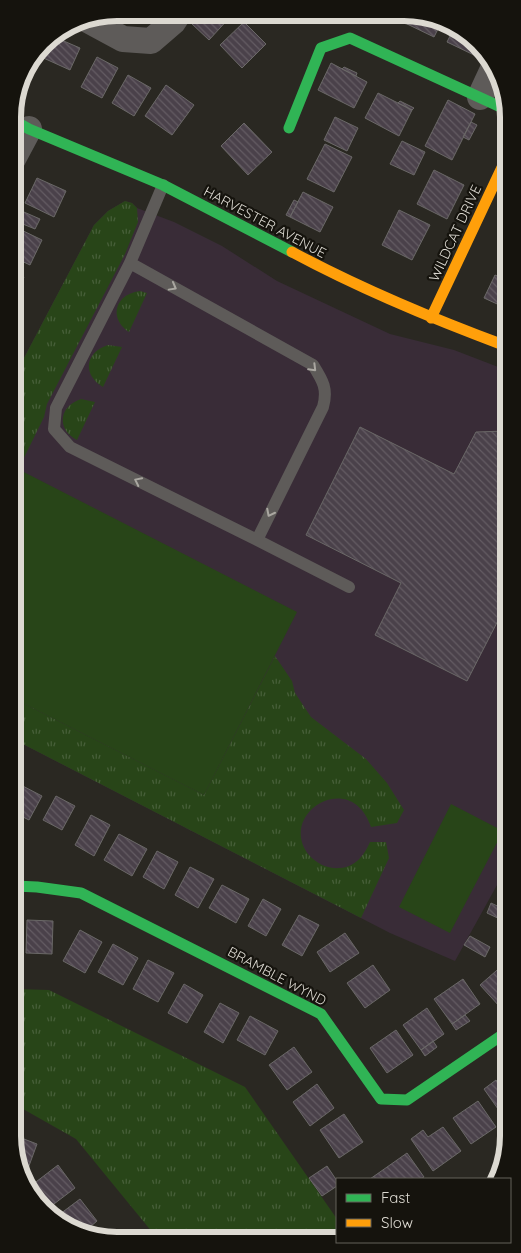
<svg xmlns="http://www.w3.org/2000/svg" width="521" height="1253" viewBox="0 0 521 1253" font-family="Quicksand,sans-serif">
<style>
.education{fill:#392c37}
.grass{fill:url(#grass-tufts)}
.pitch{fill:#284518}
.building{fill:url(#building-back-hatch);stroke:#6a6867}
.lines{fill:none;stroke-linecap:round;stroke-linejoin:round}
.lane{stroke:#5e5b59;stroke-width:12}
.street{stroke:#5e5b59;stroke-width:26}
.fast{stroke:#30b455;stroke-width:11}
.slow{stroke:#ff9f0a;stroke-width:11}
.oneway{stroke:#aaa7a1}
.labels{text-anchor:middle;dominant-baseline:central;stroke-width:4.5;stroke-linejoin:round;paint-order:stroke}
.street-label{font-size:14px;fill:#dcd9d1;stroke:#15130d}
.rim{fill:none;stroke:#dcd9d1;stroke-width:6}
</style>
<defs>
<pattern id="grass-tufts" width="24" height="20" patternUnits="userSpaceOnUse" patternTransform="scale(1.25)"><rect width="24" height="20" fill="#284518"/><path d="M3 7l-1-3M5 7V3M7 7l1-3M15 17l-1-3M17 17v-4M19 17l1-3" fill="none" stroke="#475f39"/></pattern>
<pattern id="building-back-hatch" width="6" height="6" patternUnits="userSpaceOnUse" patternTransform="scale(1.25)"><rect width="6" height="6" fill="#4a414a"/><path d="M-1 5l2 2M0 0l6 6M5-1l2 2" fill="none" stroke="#645c63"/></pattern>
</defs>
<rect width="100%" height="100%" fill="#2a2822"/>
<path class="education" d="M125 201 132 203 137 208 174 222 222 246 277 281 390 334 454 350 506 370 507 867 455 961 390 933 15 740 14 377 94 225 108 211Z"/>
<path class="grass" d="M125 201 132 203 137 208 138 222 125 254 47 404 44 417 18 470 14 467V377L94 225 108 211Z
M140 291 147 293 129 332C108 318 115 294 140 291Z
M108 345 122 347 103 387C82 375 85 352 108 345Z
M81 399 95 402 77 440C56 429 59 406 81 399Z
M275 656 292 681 295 693 311 717 366 759 387 783 404 810 397 823 371 827C351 767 276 814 309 855 317 864 328 869 340 868 355 867 364 856 370 842H386L389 858 361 918 15 740V699L204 795Z
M15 989 49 990 245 1087 337 1219V1237L157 1238 76 1139 16 1105Z"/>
<path class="pitch" d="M14 467 297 612 204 795 15 699Z
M451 804 503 831 450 933 399 907Z"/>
<path class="building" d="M201 13H228L231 16 209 40 191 23Z
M409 14 425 15 441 23 434 37 405 23Z
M244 22 266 44 242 68 220 45Z
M453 30 478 43 480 47 476 56 447 42Z
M52 36 80 48 70 70 39 56 46 41Z
M97 57 118 68 102 98 81 87Z
M331 63 367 82 354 108 318 90Z
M344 67 357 73 356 76 342 69Z
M128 75 151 88 134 116 112 103Z
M166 85 194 105 172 135 145 116Z
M378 93 412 110 399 136 365 118Z
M448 100 475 114 452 160 425 146Z
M400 101 414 108 412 110 398 103Z
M335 117 358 128 347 151 324 140Z
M471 122 477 125 469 140 463 137Z
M244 123 272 152 248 175 221 146Z
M402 141 425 152 414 175 390 164Z
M325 144 352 157 334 192 307 179Z
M434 170 464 185 447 219 417 204Z
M37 178 66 191 54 217 25 203Z
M303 192 333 207 320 232 290 217Z
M294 200 298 202 290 217 286 215Z
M17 209 40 219 35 229 13 220Z
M399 210 430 225 412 260 382 245Z
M13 226 42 240 30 265 13 257Z
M13 272 24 277 13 298Z
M495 275 506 280V308L484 298Z
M360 427 454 474 476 432 506 431 507 603 467 681 375 635 401 583 306 535Z
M15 782 42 796 29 820 15 813Z
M56 796 75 806 62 830 43 820Z
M91 815 110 825 94 856 75 845Z
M119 834 147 849 132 876 104 860Z
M157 851 178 862 164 889 143 877Z
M190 867 214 879 198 908 175 895Z
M222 885 249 899 236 923 209 908Z
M263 899 281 909 266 936 248 926Z
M491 903 508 911 506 922 487 913Z
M299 915 319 925 302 956 282 945Z
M27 920 53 921 52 954 26 953Z
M80 930 102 942 85 973 63 961Z
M345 933 359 953 330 972 317 952Z
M470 936 490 947 485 957 464 945Z
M113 944 138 958 123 985 98 972Z
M148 960 174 973 158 1002 133 989Z
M504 964 508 968V1001L500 1007 480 985Z
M373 965 390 990 365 1008 347 983Z
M463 979 480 1004 452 1024 434 999Z
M184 984 203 995 187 1023 168 1013Z
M220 1003 239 1013 223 1043 204 1032Z
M427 1008 444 1034 421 1050 403 1025Z
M465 1015 470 1021 456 1030 452 1024Z
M250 1016 278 1031 265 1055 237 1040Z
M396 1030 413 1055 387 1073 370 1048Z
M433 1041 437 1047 425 1056 421 1050Z
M294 1047 312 1072 287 1090 269 1065Z
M508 1079V1117L505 1119 484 1089 496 1080 500 1085Z
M317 1084 334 1108 310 1126 293 1102Z
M478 1101 496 1127 471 1144 453 1118Z
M344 1114 363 1142 339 1158 320 1130Z
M443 1127 461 1151 433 1171 411 1139 423 1130 428 1137Z
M16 1136 37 1144 26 1174 22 1173 16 1163Z
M407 1153 424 1177 420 1179H370Z
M58 1165 75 1188 50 1207 32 1185Z
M327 1166 337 1181V1186L322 1196 309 1178Z
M80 1199 97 1221 84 1232 56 1217Z
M105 1231 110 1238H96Z"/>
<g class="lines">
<path class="lane" d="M130 263 313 365C323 381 328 389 323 407L257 540 70 447 54 429 56 408 130 263 163 185
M257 540 349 587"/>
<path class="street" d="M86 19 123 39 151 41 173 22 179 13
M480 97 493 69
M13 159 29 129"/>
<path class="fast" d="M13 120 29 129 163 185 292 252
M289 128 321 48 350 38 505 109
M15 886 37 887 81 893 321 1014 381 1099 407 1100 508 1031"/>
<path class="slow" d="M292 252C361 289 433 319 506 346
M431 318 505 161"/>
</g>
<defs><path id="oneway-chevron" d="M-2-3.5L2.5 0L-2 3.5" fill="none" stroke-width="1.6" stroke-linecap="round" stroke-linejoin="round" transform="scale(1.25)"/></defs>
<g class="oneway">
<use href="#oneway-chevron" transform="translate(173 287) rotate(29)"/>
<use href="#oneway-chevron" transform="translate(313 368) rotate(45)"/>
<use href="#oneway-chevron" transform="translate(138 481) rotate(-154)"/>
<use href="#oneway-chevron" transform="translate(270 513) rotate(117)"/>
</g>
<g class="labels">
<g class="street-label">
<text transform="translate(265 222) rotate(28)">HARVESTER AVENUE</text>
<text transform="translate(455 233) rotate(-65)">WILDCAT DRIVE</text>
<text transform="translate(277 976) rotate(28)">BRAMBLE WYND</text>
</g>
</g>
<path d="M0 0H521V1253H0ZM117 21H404A96 96 0 0 1 500 117V1136A96 96 0 0 1 404 1232H117A96 96 0 0 1 21 1136V117A96 96 0 0 1 117 21Z" fill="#15130d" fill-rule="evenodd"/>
<path class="rim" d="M117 21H404A96 96 0 0 1 500 117V1136A96 96 0 0 1 404 1232H117A96 96 0 0 1 21 1136V117A96 96 0 0 1 117 21Z"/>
<rect x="336" y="1178" width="175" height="65" fill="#15130d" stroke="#65625b"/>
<rect x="346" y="1194" width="25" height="8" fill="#30b455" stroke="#65625b"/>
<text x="381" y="1203" font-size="15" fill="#dcd9d1">Fast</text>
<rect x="346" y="1219" width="25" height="8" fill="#ff9f0a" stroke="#65625b"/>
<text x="381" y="1228" font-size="15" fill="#dcd9d1">Slow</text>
</svg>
